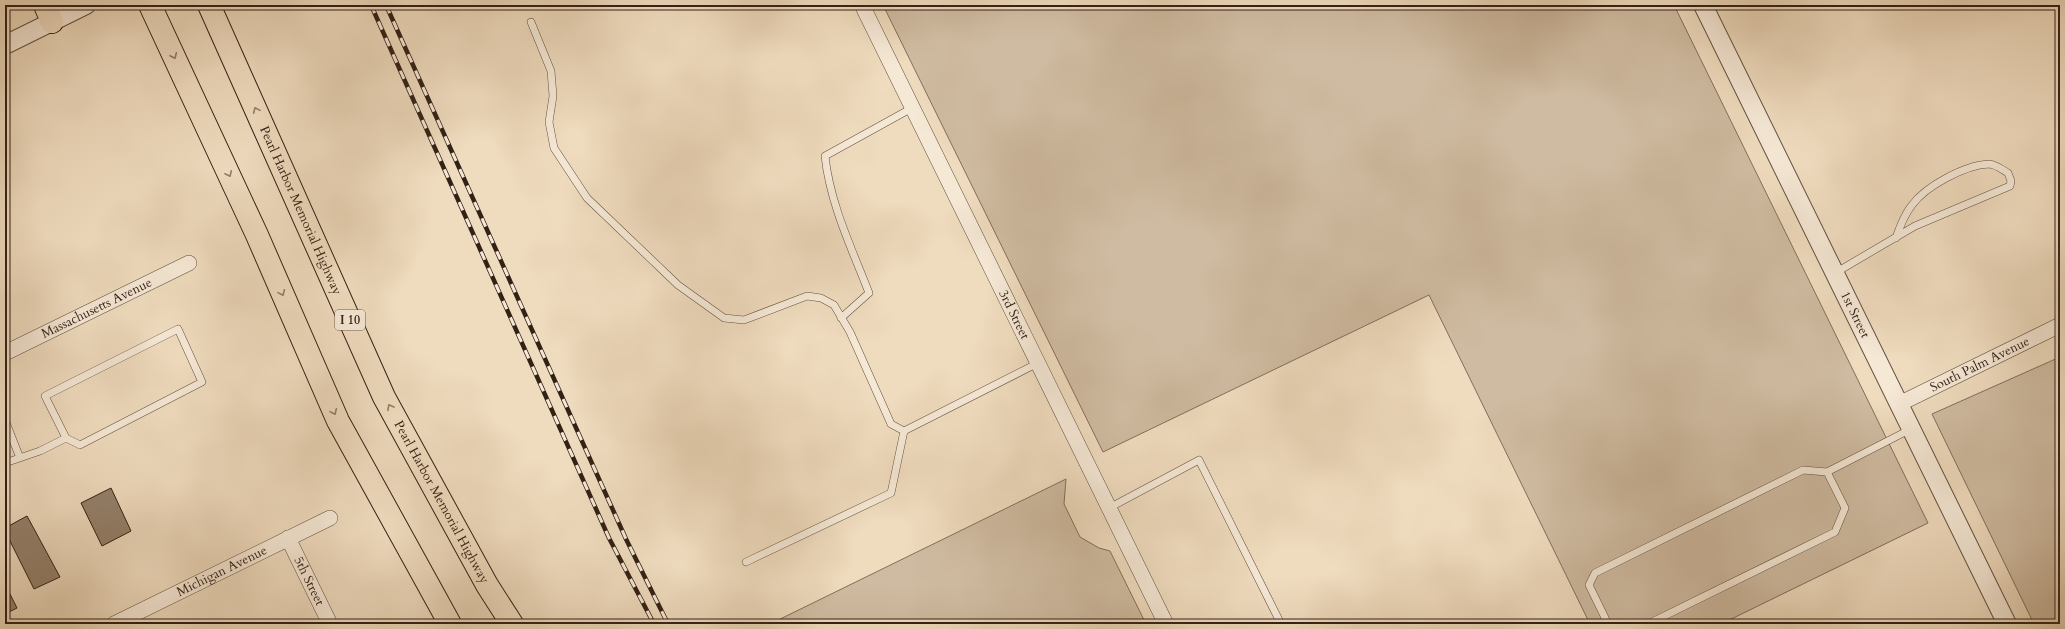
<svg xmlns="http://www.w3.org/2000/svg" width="2065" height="629" viewBox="0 0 2065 629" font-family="Cardo,serif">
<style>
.green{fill:#cfbba1;stroke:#816e5c}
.building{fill:#95826d;stroke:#332116}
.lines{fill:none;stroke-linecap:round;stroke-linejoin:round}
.service-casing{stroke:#625040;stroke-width:8}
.minor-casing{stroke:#625040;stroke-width:16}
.tertiary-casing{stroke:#625040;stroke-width:20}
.motorway-casing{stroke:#332116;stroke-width:24}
.service{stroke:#f5e8d5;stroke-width:7}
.minor{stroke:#f5e8d5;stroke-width:15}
.tertiary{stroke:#f5e8d5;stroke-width:18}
.motorway{stroke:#efdbbe;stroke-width:22}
.rail-casing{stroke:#332116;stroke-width:4.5}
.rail{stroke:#f5e8d5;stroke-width:3;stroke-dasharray:9;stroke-linecap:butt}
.oneway{stroke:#917e6a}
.labels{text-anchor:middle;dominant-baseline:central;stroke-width:4;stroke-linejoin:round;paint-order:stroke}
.shield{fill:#f5e8d5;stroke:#6d5d4f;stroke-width:1}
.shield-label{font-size:12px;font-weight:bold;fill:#332116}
.street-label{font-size:13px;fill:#332116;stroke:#f5e8d5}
</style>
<rect width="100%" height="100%" fill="#efdbbe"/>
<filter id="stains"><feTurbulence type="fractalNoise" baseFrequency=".005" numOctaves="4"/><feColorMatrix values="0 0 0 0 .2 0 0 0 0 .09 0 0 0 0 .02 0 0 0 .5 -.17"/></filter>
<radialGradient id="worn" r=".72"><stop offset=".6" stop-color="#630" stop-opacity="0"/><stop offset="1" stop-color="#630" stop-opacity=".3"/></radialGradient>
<path class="green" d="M883 5H1674L1928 523 1721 624H1590L1429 295 1103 452Z
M2060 357V624H2034L1932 414Z
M1066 479 1064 504 1080 537 1099 548 1110 551 1146 624H770Z"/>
<path class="building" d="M111 488 131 531 102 546 81 503Z
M27 516 60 577 34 589 5 531V528Z
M5 584 17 608 5 614Z"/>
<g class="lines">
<defs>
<path id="service" d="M531 22 551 71 553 96 549 122 554 148 587 198 678 285 724 318 744 320 807 296 821 298 834 305 850 332 891 424 904 431 1038 363
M1835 273 1915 226 2010 186 2011 181 2008 173C2003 170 1995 164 1989 164 1965 165 1926 186 1912 205 1904 215 1900 226 1896 238
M841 318 869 293C852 249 830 204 825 156L912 108
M178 329 202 382 80 445 66 438 45 396Z
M5 420 20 458
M5 463 40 451 66 438
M1109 508 1199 460 1281 624
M746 562 891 493 904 431
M1608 624 1589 585 1595 573 1803 470 1827 472 1911 429
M1648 624 1835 532 1845 508 1827 472"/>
<g id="minor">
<path id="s1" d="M862 5 1166 624"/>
<path id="s2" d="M5 353 189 263"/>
<path id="s3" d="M1899 404 2060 325"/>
<path id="s4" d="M288 538 330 624"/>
<path id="s5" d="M114 624 330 518"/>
</g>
<g id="tertiary">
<path id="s6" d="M1703 5 2007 624"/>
<path d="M5 45 86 5"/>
</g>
<g id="motorway">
<path d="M45 5 52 22"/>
<path d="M150 5 257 235 338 421 450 624"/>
<path id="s7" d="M209 5 384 397 487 585 512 624"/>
</g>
</defs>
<use href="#service" class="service-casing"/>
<use href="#minor" class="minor-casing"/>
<use href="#tertiary" class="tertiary-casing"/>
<use href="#motorway" class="motorway-casing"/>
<use href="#service" class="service"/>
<use href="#minor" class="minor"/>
<use href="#tertiary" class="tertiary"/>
<use href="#motorway" class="motorway"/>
<defs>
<path id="rail" d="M371 5 609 538 654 624
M386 5 626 539 668 624"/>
</defs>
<use href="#rail" class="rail-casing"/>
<use href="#rail" class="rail"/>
</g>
<defs><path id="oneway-chevron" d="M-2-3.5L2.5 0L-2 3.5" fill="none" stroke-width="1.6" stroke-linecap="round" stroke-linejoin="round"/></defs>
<g class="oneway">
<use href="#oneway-chevron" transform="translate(174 56) rotate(65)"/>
<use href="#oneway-chevron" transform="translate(256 110) rotate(-114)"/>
<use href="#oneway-chevron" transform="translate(229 174) rotate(65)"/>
<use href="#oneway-chevron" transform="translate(282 293) rotate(66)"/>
<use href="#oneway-chevron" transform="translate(390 407) rotate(-119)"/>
<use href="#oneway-chevron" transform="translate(334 412) rotate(66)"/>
</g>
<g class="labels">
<rect class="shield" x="335" y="310" width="30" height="20" rx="3"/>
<g class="shield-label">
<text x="350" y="320">I 10</text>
</g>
<g class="street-label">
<text stroke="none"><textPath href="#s7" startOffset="225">Pearl Harbor Memorial Highway</textPath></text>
<text stroke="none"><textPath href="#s2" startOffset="102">Massachusetts Avenue</textPath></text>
<text stroke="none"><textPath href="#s1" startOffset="345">3rd Street</textPath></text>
<text stroke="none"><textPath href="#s6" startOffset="345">1st Street</textPath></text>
<text stroke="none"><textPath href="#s3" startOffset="90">South Palm Avenue</textPath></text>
<text stroke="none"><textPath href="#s7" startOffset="549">Pearl Harbor Memorial Highway</textPath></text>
<text stroke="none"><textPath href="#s5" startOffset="120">Michigan Avenue</textPath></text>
<text stroke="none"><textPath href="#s4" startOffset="48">5th Street</textPath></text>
</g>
</g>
<rect width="2065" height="629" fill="none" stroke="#efdbbe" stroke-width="20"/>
<rect x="6" y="6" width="2053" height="617" fill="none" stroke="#332116" stroke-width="2"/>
<rect x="10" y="10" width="2045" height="609" fill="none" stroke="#332116"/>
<rect width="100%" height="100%" filter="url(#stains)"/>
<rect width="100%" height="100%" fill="url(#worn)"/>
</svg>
